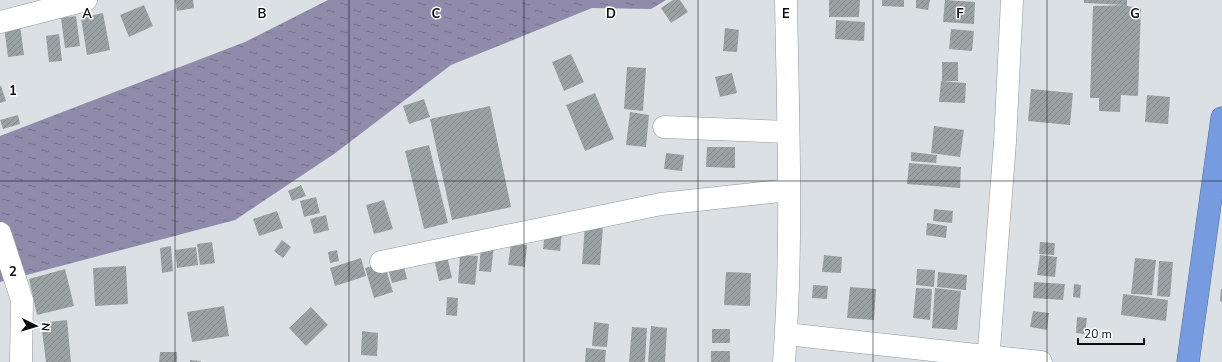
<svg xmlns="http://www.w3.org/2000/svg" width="1222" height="362" viewBox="0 0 1222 362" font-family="'Nunito Sans',sans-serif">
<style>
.water{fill:url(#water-ripples)}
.building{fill:url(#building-hatch)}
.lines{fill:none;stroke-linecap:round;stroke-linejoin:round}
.minor-casing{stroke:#909699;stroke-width:23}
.highway-casing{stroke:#516997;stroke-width:23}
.minor{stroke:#fff;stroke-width:22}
.highway{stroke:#779be1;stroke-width:22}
.grid{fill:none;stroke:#0b0d0e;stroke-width:1;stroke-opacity:0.55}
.grid-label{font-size:13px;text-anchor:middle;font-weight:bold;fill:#0b0d0e;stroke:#fff;stroke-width:3;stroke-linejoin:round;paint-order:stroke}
</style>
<defs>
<pattern id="water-ripples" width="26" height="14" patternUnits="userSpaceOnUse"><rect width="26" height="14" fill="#908baa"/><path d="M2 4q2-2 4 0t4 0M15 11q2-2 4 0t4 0" fill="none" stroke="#747089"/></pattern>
<pattern id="building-hatch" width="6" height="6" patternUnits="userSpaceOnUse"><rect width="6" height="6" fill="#9ba2a3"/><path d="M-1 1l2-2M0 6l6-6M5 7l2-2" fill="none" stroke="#848a8b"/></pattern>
</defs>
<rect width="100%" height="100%" fill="#dbe0e4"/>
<path class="water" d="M328 0H666L651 9 592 8 451 65 334 154 235 220 0 282V136L245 42Z"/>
<path class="building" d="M175 0H193L194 8 177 11Z
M673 0H680L688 12 671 23 661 8Z
M829 0H860L859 17H829Z
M882 0H904V7L882 6Z
M916 0H930L928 10 916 8Z
M945 0 975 2 974 24 943 22Z
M1084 0H1127V6L1141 8 1138 96 1121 95 1120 112 1099 111V98H1090L1093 6 1125 5 1084 3Z
M144 5 153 26 129 37 120 15Z
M103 13 110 50 87 55 81 18Z
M76 16 80 46 65 48 61 18Z
M836 20 865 22 864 41 835 39Z
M20 25 24 55 8 57 4 27Z
M725 28 739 30 737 52 723 51Z
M951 29 974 31 972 51 949 49Z
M59 34 62 61 49 62 46 36Z
M571 54 584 82 564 91 552 62Z
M942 62H958V81H942Z
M627 67 646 68 643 111 624 109Z
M732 73 737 93 720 97 715 77Z
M941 81 966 83 965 103 939 102Z
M0 86H1L6 101 0 103Z
M1031 89 1073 93 1070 125 1028 121Z
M595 93 614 139 585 151 566 105Z
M1147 95 1170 97 1168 124 1145 122Z
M424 99 430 117 409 124 403 106Z
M490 106 511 207 452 220 430 119Z
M630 112 649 115 646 147 626 145Z
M18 115 20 124 3 129 0 120Z
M934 126 964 130 960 157 931 153Z
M429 145 448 223 424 229 405 151Z
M707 147H735V168L706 167Z
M911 152 937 155 936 163 911 161Z
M666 153 684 155 682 171 664 169Z
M909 163 961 167 960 188 907 184Z
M301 185 306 196 292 201 288 191Z
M316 197 320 213 304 217 300 201Z
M384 200 393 229 374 234 366 205Z
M934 209 953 211 952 223 933 221Z
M277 211 283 228 259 236 253 219Z
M326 215 329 230 314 234 310 219Z
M927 223 947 226 946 238 926 235Z
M585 225 603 226 600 265 582 264Z
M545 230 562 232 560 251 543 249Z
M282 240 291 247 283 258 274 251Z
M212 242 215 263 200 265 197 244Z
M1040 242 1055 243 1054 255 1039 254Z
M511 243 527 245 525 267 508 265Z
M481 245 494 246 491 272 479 271Z
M171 246 173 271 162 273 160 248Z
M196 247 198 265 177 268 175 250Z
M337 250 339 261 330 263 328 252Z
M460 255 478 256 475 285 458 283Z
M824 255 842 257 841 273 822 272Z
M1040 255 1057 257 1055 277 1037 275Z
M447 256 452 278 439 281 434 259Z
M361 258 366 276 335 286 330 268Z
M402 258 407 279 392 283 386 262Z
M1135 258 1156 260 1152 295 1131 294Z
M1159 261 1173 262 1170 297 1157 296Z
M384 263 393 292 374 298 365 268Z
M126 266 128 304 95 306 93 268Z
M65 269 74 306 37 315 29 279Z
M917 269 935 270 934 287 916 285Z
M726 272 751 273 750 306 724 305Z
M938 272 967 275 966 290 937 287Z
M1034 282 1065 284 1063 300 1033 298Z
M1074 284 1081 285 1080 298 1073 297Z
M813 285 828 286 827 299 812 298Z
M850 287 876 289 874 320 847 318Z
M916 288 932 289 930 320 913 318Z
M935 288 961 291 957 330 932 328Z
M1221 289H1222V302L1220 301Z
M1123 294 1168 300 1166 321 1121 315Z
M447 297 458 298 457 316 446 315Z
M224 306 229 336 192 342 187 312Z
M311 307 328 325 306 346 289 328Z
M1033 311 1049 313 1047 330 1030 327Z
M1077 317 1087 318 1085 334 1076 333Z
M67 320 71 362H46L41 323Z
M594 322 609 324 607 347 592 346Z
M651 326 667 328 665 362H648Z
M632 327 647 328 645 362H629Z
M712 329H730V343H712Z
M362 331 378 333 377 356 361 355Z
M586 348 606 350 605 362H585Z
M711 351H730V362H711Z
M160 352H177V362H159Z
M190 360 201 361V362H190Z"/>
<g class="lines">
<defs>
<path id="minor" d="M0 22 86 0
M664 127 788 132
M0 233 22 300 21 362
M381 262 661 204 789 190
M786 334 1041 362
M784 362C793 242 788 120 786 0
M988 362 1005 142 1012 0"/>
<path id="highway" d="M1188 362 1222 118"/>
</defs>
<use href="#minor" class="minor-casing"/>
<use href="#highway" class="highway-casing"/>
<use href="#minor" class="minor"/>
<use href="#highway" class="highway"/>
</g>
<path class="grid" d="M175 0V362M349 0V362M524 0V362M698 0V362M873 0V362M1047 0V362M0 181H1222"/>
<g class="grid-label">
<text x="87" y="18">A</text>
<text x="262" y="18">B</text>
<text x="436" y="18">C</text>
<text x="611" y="18">D</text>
<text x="786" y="18">E</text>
<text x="960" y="18">F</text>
<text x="1135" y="18">G</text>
<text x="13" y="95">1</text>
<text x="13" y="276">2</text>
</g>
<g transform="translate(36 326) rotate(95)" stroke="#ffffff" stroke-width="3" paint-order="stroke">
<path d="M0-3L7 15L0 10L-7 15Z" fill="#0b0d0e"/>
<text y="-6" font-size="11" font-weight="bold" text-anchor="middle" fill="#0b0d0e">N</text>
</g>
<path d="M1078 338v6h66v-6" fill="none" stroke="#0b0d0e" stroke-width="2"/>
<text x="1084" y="338" font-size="12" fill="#0b0d0e" stroke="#ffffff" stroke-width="3" paint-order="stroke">20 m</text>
</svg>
